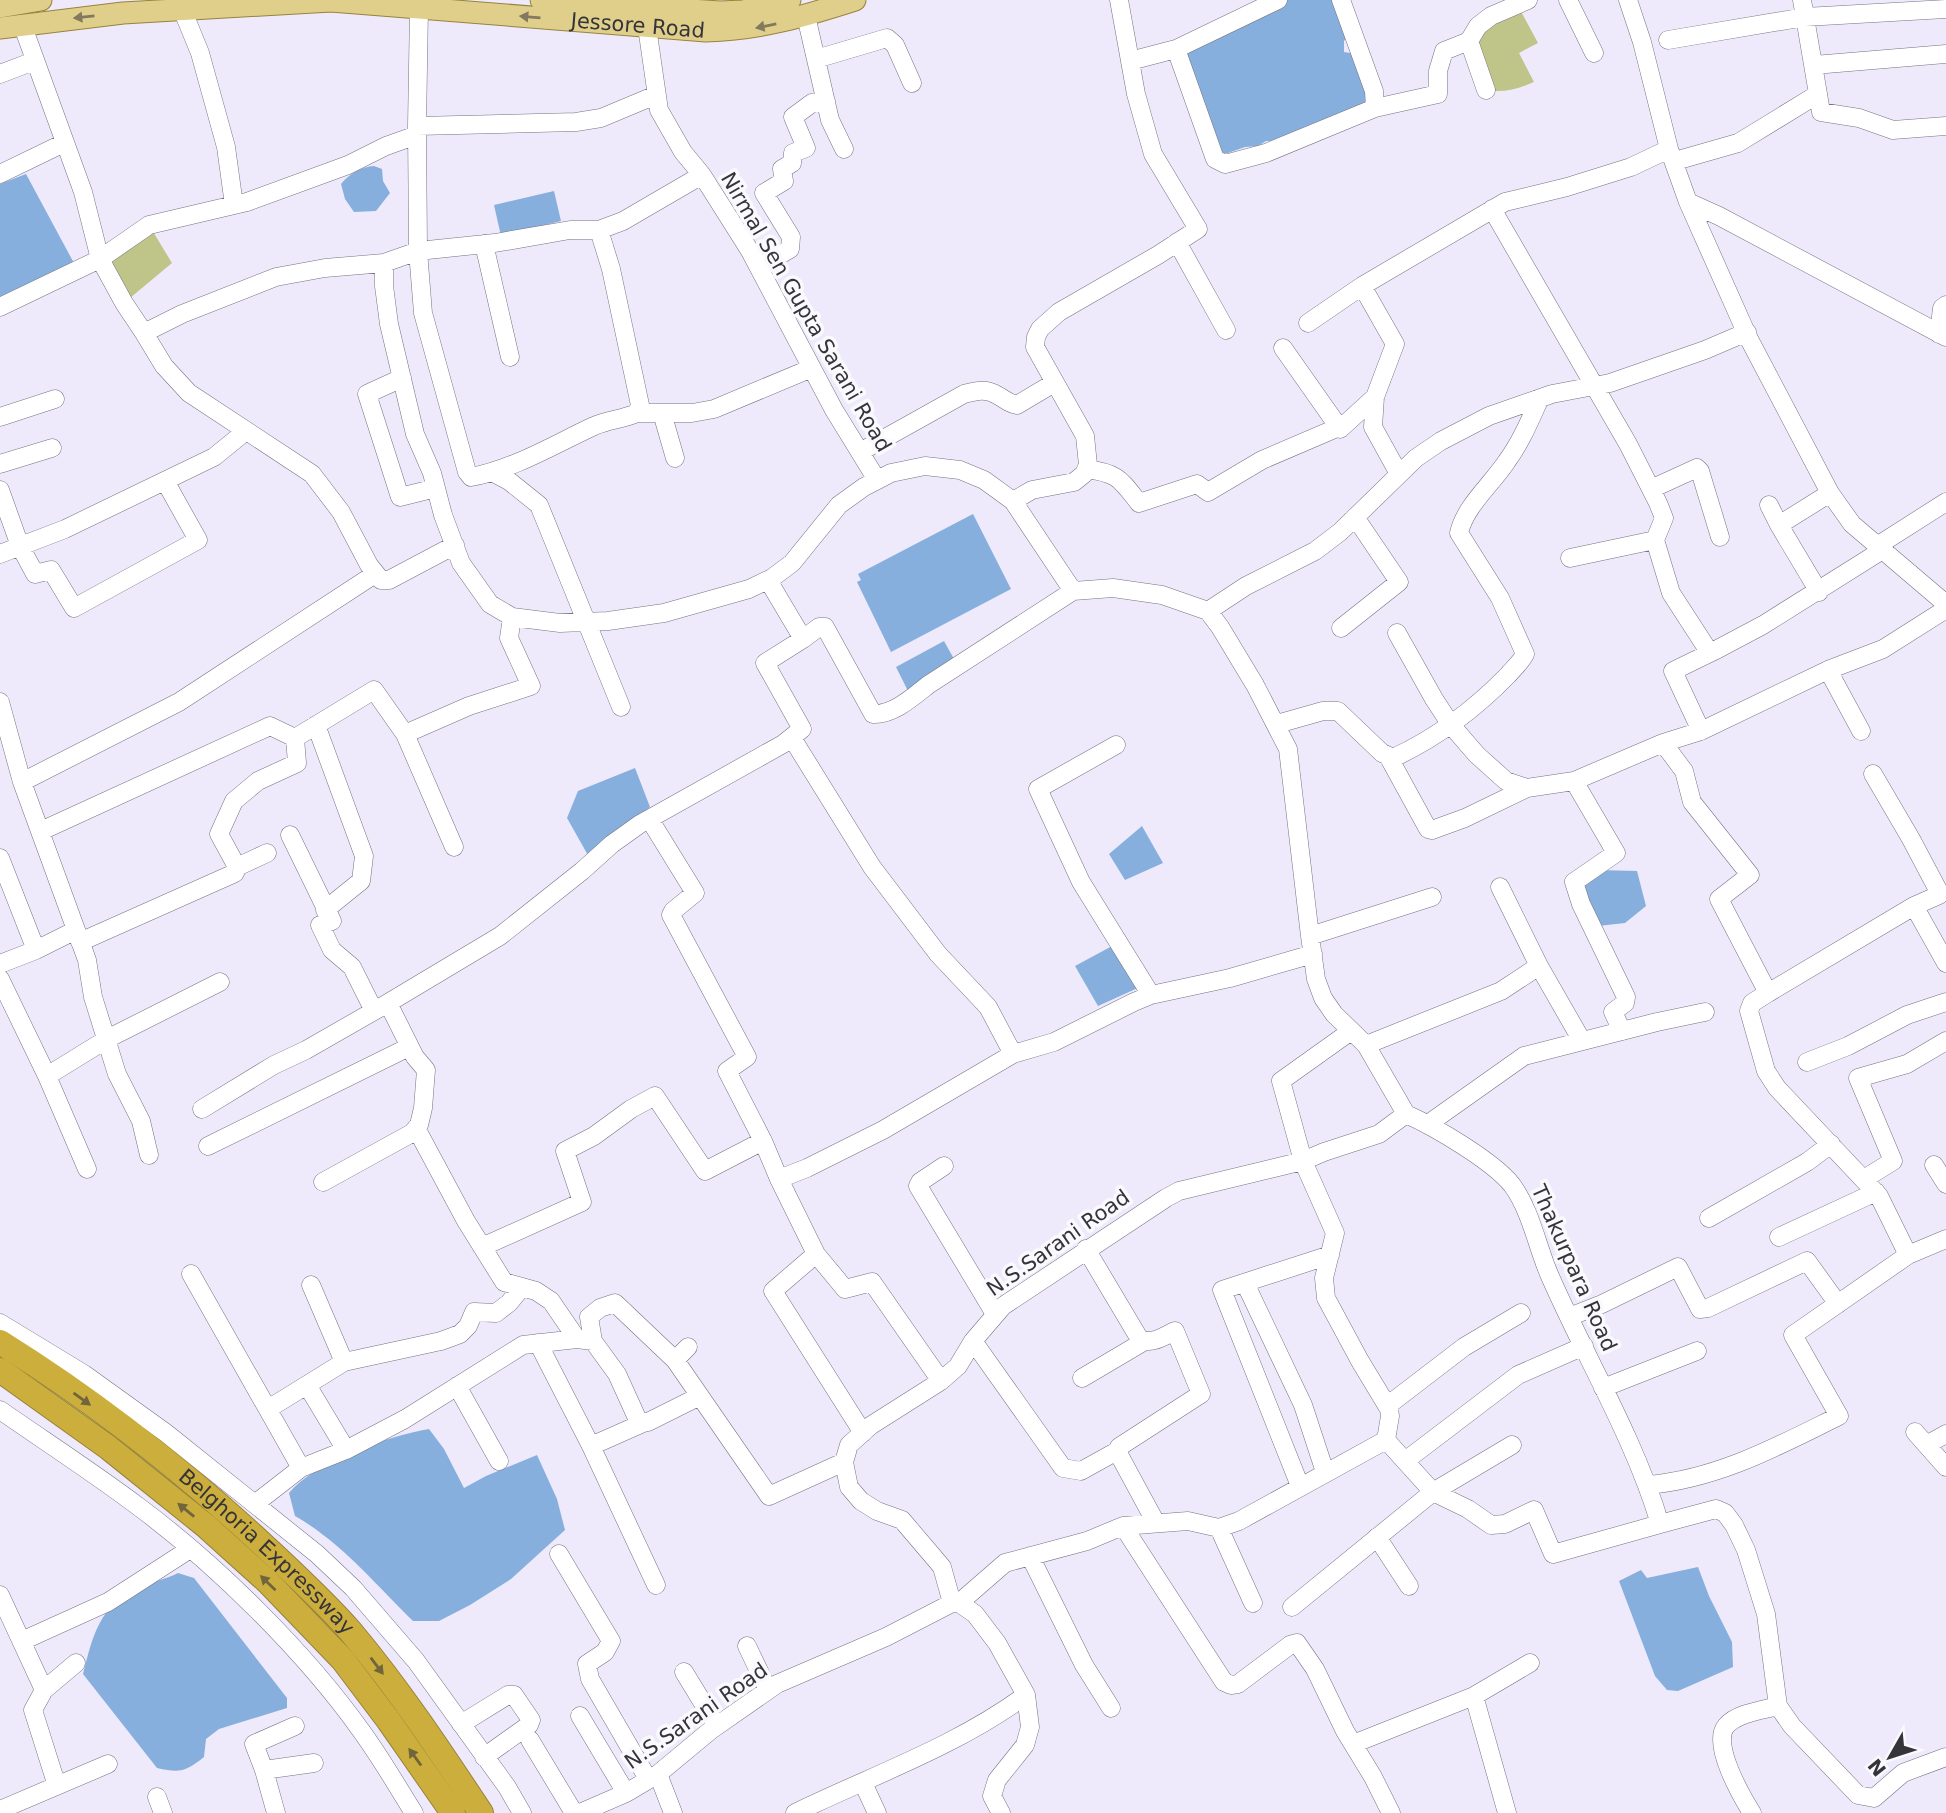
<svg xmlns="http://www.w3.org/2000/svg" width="1946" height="1813" viewBox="0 0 1946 1813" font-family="'DejaVu Sans',sans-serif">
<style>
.green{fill:#bfc589}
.water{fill:#86afdd}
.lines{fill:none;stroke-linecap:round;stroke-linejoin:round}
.minor-casing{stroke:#767281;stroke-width:19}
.major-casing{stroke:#97833c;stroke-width:23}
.highway-casing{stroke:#97833c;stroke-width:26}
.minor{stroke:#fff;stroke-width:18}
.major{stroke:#e0ce8b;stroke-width:21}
.highway{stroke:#ccae3d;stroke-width:24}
.oneway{fill:#82795e}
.oneway2{fill:#71653b}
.labels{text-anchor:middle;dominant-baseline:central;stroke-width:7;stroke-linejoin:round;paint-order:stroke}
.street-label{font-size:21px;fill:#35343a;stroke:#faf9fd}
</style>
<rect width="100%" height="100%" fill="#eeeafb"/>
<path class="green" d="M1517 4 1538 43 1519 53 1534 82C1517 89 1504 93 1486 90L1475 56 1478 26Z
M149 225 172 263 124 303 100 259Z"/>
<path class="water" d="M1280 0H1334L1349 35 1344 41V52L1357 54 1369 98 1359 112 1282 141H1266L1258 146 1245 147 1228 153H1221L1213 144 1184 44Z
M374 166 382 169 383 181 390 193 376 211 354 212 345 199 341 184C350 173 361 167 374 166Z
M26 174 75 265 0 302V184Z
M554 191 561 221 501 236 494 205Z
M973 514 1011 589 891 652 857 582 861 580 858 574Z
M944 641 959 668 910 695 896 667Z
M635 768 650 807 589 857 567 818 578 791Z
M1142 826 1163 863 1125 880 1109 854Z
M1597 870 1637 871 1646 906 1625 923 1598 926 1580 889Z
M1114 945 1140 987 1098 1006 1075 966Z
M429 1429 444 1449 464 1488 486 1476 537 1455 557 1499 565 1530 511 1579 470 1605 439 1621H413C374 1583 342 1543 295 1516L289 1493C316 1461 388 1436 429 1429Z
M1698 1567 1709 1596 1732 1642 1733 1667 1678 1691 1667 1690 1655 1676 1619 1581 1641 1570 1647 1578Z
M178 1573 194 1578 287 1698V1708L219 1729 206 1739 204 1757C185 1772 180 1773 157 1768L83 1674C92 1638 99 1606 136 1589 150 1582 164 1580 178 1573Z"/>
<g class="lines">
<defs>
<path id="minor" d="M1341 0 1374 91 1375 108 1438 94V71L1444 51 1469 41 1478 26 1491 16 1528 0
M1568 0 1594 53
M1628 0 1642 42 1669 149 1688 202 1749 339 1830 493 1852 524 1946 604
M182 9 200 53 226 147 234 205
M648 16 647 27 659 110 683 152 702 175 750 251 834 410 877 480
M806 16 830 120 844 149
M22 24 83 192 100 259 124 303 144 333 182 314 276 277 325 268 384 263 418 251 417 126 419 8
M1668 40 1805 17 1946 9
M1469 41 1486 90
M1176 49 1215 159 1225 164 1266 153 1375 108
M816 59 887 38 895 45 912 83
M1130 61 1176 49 1278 0
M1814 65 1946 54
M0 74 34 61
M1818 94 1821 112 1859 118 1893 130 1946 126
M417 126 576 122 601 118 656 95
M1675 161 1738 143 1818 94 1802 0
M0 174 64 143
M1688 202 1719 216 1946 337
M1492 209 1628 444 1658 503 1664 518 1655 540 1671 593 1706 647 1714 651 1763 625 1884 549
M599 230 611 269 640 405 637 413C623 419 608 420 594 426 555 444 514 469 471 477L467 472 423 313 418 251 495 243 570 230H599L623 221 702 175
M1177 242 1226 330
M484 244 510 357
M384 263V286L389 324 415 434 432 473 443 515 461 563 490 604 512 617 560 623 608 621 664 613 749 589 772 578 792 563 839 505 864 487 891 473 925 466 960 470 984 480 1013 501 1073 591 1113 588 1162 595 1208 611 1220 627 1255 685 1288 749 1310 936 1316 979 1323 998 1334 1014 1366 1045 1406 1114
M759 267 790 249 791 237 764 193 784 181 782 169 792 163 793 153 806 148 793 117 812 103 826 101
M0 307 100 259 149 225 247 202 348 165 386 146 417 135
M1308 323 1362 286
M144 333 164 366 189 393 312 474 341 512 369 565 381 580H389L455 545
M1939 334 1942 308 1946 305
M1283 348 1340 429 1375 397
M402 378 367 394 400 497 436 488
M637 413H692L714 409 812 368
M662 413 675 458
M0 417 55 399
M860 452 964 394C976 391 986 388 997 395 1005 399 1007 403 1017 405L1054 383
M0 464 52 448
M1086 469C1118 473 1120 479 1139 503L1197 484 1208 492 1262 460 1339 427
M492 472 509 481 539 505 621 707
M1399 474 1373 427 1375 397 1395 344 1362 286 1505 202 1567 187 1631 167 1669 149
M1651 489 1697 468 1700 471 1720 537
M0 490 20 546 35 574 51 570 74 608 198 540 165 481
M1013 501 1032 490 1074 482 1084 474 1088 465 1085 436 1035 347 1036 337 1040 329 1059 312 1158 255 1198 229 1153 154 1136 94 1119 0
M1769 505 1779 525
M1877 546 1946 502
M0 554 65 529 214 457 246 431
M1570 558 1655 540
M768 580 803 639 819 627H825L873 714C893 715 913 697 928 685L1073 591
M1819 592 1779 525 1830 493
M1208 611 1246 586 1315 551 1340 532 1416 458 1441 441 1489 416 1552 394 1610 383 1705 350 1747 332
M1341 628 1399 582 1355 517
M1397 633 1434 699 1451 725 1477 755 1506 781 1527 788 1574 781 1663 743 1701 731 1828 670 1883 649 1946 609
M1828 670 1861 731
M0 702 22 782 87 960 93 997 117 1074 141 1121 149 1155
M1277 724 1323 711H1338L1382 753 1393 758C1436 738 1475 709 1508 675 1514 668 1521 662 1525 654L1500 598 1459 533C1465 506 1492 484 1507 461 1521 442 1530 420 1540 398
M316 725 364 856 361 881 325 910
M1701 731 1673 671 1714 651
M405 734 469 706 531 686 509 638 512 617
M792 738 872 867 938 954 988 1007 1013 1054
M1663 743 1684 771 1692 802 1750 875 1719 899 1768 993 1752 1003 1749 1011 1766 1071 1777 1088 1879 1196 1908 1255
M1116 745 1038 789 1081 882 1151 995
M1388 756 1428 829 1432 830 1465 818 1527 788
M1873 774 1911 839 1938 890 1939 895 1914 906
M1574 781 1616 853 1574 882 1581 904 1626 997 1625 1003 1613 1012 1622 1031
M22 782 179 702 375 574
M650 820 695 893 673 911 671 915 747 1057 727 1071 763 1141
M41 831 270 726 295 738
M290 835 332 921 320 925 332 950 352 967 374 1011
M0 858 36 950
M237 867 267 853
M1500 887 1539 966
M1310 936 1432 897
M80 942 235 873 237 867 219 834 234 801 258 781 297 763 295 738 374 690 405 734 454 847
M0 964 36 950 76 930
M0 979 47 1076 107 1039 220 982
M1768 993 1914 906 1946 963
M1351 1031 1281 1081 1303 1161 1335 1233 1324 1278 1326 1298 1360 1361 1389 1409 1390 1416 1386 1440 1433 1492 1468 1509 1491 1525 1505 1524 1534 1510 1553 1554 1660 1524
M1366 1045 1501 991 1539 966 1582 1041
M1807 1062 1848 1046 1907 1015 1946 1002
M47 1076 87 1169
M202 1109 274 1065 306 1050 388 1003
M1406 1114C1435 1127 1493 1161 1512 1185 1531 1211 1537 1246 1549 1274 1585 1357 1634 1437 1660 1524L1716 1509 1725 1513 1734 1525 1746 1550 1766 1614 1778 1706 1792 1726 1858 1795 1874 1798 1903 1773 1946 1757
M1428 1124 1524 1056 1657 1022 1705 1012
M416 1128 466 1221 504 1282 536 1291 551 1301 577 1339
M208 1146 409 1047
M1934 1165 1946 1184
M944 1166 920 1182 918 1186 995 1314
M779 1179 816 1254 773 1291 863 1433
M1864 1179 1893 1161 1858 1078 1907 1064 1946 1041
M323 1182 412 1133 419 1125 423 1108 426 1070 415 1057 388 1003 500 936 582 871 612 844 640 824 783 744 802 729 765 663 803 639
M1709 1218 1807 1162 1831 1144
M1779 1237 1876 1192
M482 1247 582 1202 565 1151 594 1136 631 1109 655 1096 705 1171 763 1141 779 1179 807 1168 883 1130 1013 1054 1054 1042 1134 1002 1151 995 1230 978 1313 954
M1086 1249 1139 1338C1150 1346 1164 1336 1175 1331L1201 1394 1119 1447 1117 1451
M816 1254 845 1289 872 1282 941 1381
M191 1274 301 1468 256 1503
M1245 1283 1303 1405 1325 1472
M1569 1317 1602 1304 1678 1267 1700 1309 1708 1308 1807 1261 1838 1304
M0 1323 84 1374 166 1433 317 1554 353 1588 416 1661 507 1787 522 1813
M593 1341 589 1317 600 1308 615 1303 675 1360
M973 1341 1063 1468 1081 1471 1117 1451 1156 1523
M538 1343 591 1446 656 1585
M688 1347 675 1360 769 1496 844 1462
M344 1362 441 1341 460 1334 468 1326 474 1312 496 1313 509 1303 522 1287
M1082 1378 1143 1342
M307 1385 346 1450
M457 1386 499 1461
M1603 1388 1697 1351
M1387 1406 1464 1347 1521 1313
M268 1409 344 1362 311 1285
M0 1410C46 1442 94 1473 139 1507 217 1565 306 1653 362 1732 381 1758 397 1786 414 1813
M1915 1432 1946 1467
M1928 1444 1946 1434
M591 1446 643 1423
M1405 1461 1518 1375 1584 1346
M301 1468 346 1450 405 1419 523 1345 577 1339 593 1341 617 1374 637 1418 643 1423 648 1422 700 1396
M1648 1485C1718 1479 1778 1446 1839 1416L1793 1335 1908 1255 1946 1239
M1300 1486 1222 1290 1330 1255
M1123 1526 1188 1521 1219 1528 1239 1521 1386 1440
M1219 1528 1253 1603
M1377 1537 1409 1586
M559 1554 611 1641 605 1652 587 1664 590 1679 648 1779
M1030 1556 1084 1665 1111 1708
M0 1595 44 1690
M952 1603 942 1567 902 1520 877 1511 861 1501 849 1487 844 1462 849 1445 870 1426 941 1381 958 1366 973 1341 1003 1306 1166 1198 1179 1191 1303 1161 1324 1152 1379 1134 1406 1114
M959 1603 1005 1563 1087 1541 1123 1526 1224 1682 1231 1685 1238 1684 1290 1645 1297 1643 1315 1669 1345 1731 1373 1777 1391 1813
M1292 1607 1433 1492 1512 1445
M22 1641 108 1602 190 1549
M747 1646 768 1690
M684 1672 717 1726
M580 1716 626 1793
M461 1724 508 1695H514L531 1720 529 1725 484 1757
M530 1740 574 1813
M1353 1744 1474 1696
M264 1770 314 1763
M658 1774 673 1813
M863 1783 877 1813
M57 1786 33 1710 44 1690 76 1663
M157 1797 163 1813
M0 1810 108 1764
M276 1813 264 1770 254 1744 295 1726
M580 1813 626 1793 658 1774 711 1730 777 1684 886 1637 952 1603H959L975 1614 997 1643 1026 1695 1030 1727 1025 1745 997 1780 992 1796 1001 1813
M795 1813C873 1775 955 1747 1026 1695
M1507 1813 1474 1696 1530 1663
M1752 1813C1742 1797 1711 1744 1726 1726 1737 1713 1763 1710 1778 1706"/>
<g id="major">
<path d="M541 0 720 12 743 11 790 0"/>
<path d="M0 7 41 0"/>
<path id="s1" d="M0 28 123 13 331 1 706 31C762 29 802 17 855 0"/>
</g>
<g id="highway">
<path id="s2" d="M0 1342C93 1400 180 1468 260 1542 291 1571 323 1600 351 1632 398 1688 440 1751 481 1813"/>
<path d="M0 1370 109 1448 206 1526 268 1582 343 1660 389 1721 453 1813"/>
</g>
</defs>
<use href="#minor" class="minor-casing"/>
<use href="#major" class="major-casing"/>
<use href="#highway" class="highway-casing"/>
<use href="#minor" class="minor"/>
<use href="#major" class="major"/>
<use href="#highway" class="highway"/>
</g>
<defs><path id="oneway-solid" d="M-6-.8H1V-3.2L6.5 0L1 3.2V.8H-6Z" transform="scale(1.75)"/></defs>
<g class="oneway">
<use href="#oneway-solid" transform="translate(84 17) rotate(174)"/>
<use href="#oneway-solid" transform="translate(530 17) rotate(-175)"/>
<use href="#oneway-solid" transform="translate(766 26) rotate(169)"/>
</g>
<g class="oneway2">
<use href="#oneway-solid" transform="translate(82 1399) rotate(36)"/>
<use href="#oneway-solid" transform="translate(186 1510) rotate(-141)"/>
<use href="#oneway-solid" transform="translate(268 1583) rotate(-136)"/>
<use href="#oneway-solid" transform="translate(377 1666) rotate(53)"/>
<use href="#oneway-solid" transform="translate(415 1757) rotate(-126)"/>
</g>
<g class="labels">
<g class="street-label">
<text stroke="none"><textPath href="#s1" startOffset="640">Jessore Road</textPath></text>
<text transform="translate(806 312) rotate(60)">Nirmal Sen Gupta Sarani Road</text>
<text transform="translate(1058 1243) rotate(-35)">N.S.Sarani Road</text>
<text transform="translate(1574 1268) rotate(66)">Thakurpara Road</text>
<text stroke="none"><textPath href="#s2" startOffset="340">Belghoria Expressway</textPath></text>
<text transform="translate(696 1716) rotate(-35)">N.S.Sarani Road</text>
</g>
</g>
<g transform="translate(1890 1757) rotate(231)" stroke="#faf9fd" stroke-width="5" paint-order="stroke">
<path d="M0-5L12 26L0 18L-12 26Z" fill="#35343a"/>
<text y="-10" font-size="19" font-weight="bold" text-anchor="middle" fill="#35343a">N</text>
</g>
</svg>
